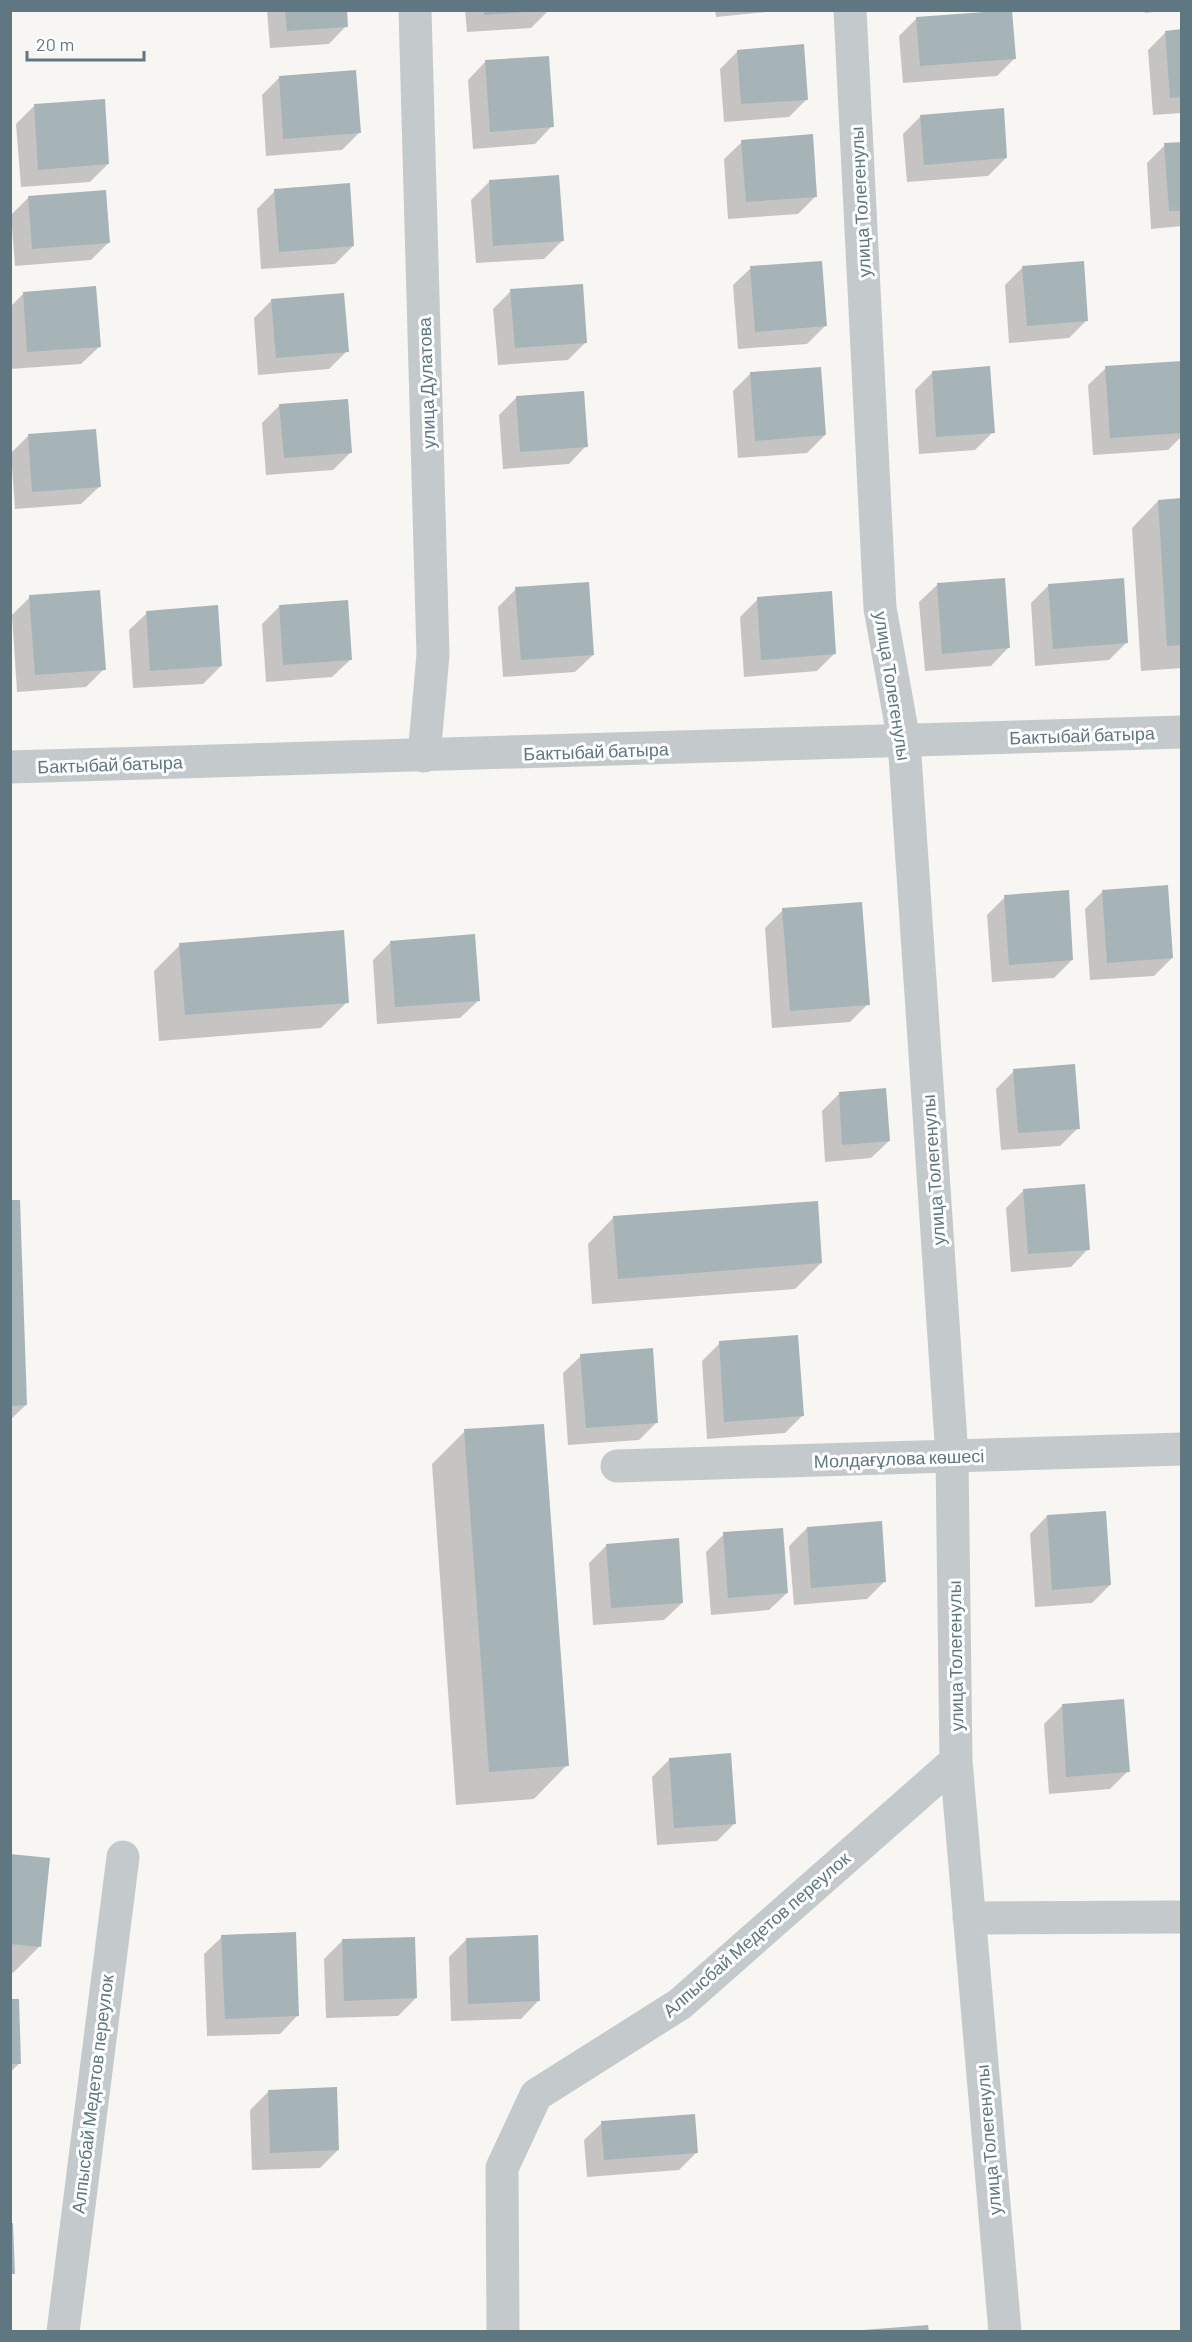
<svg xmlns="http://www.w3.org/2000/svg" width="1192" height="2342" viewBox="0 0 1192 2342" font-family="Barlow,sans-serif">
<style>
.shadow{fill:#0003}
.building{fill:#a7b4b7}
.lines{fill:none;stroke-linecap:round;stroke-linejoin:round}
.minor{stroke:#c4c9cb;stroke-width:33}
.tertiary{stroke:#c4c9cb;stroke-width:33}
.labels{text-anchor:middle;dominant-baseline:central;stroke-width:6;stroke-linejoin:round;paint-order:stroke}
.street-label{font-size:18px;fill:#5f7780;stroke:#fff}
</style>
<rect width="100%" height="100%" fill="#f7f6f3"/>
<path class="shadow" d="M267 10H345L346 26 329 44 270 48Z
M465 10H549L531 28 467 32Z
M715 10H786L716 17Z
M1144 10H1174L1145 13Z
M917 18 1015 58 997 76 903 83 899 36Z
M1182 31V113L1153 115 1148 50 1166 32Z
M738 51 807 99 789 117 724 122 720 69Z
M485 62 552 126 535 144 473 149 468 80Z
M280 77 359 133 342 150 266 156 262 95Z
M34 106 108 164 90 182 21 187 16 124Z
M921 116 1006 158 988 176 907 182 903 134Z
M742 142 816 196 798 214 728 219 724 159Z
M1182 144V226L1151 229 1147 163 1165 145Z
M489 182 562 241 544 259 476 263 471 200Z
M275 191 353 246 335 264 261 269 257 209Z
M29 197 109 242 91 260 15 266 11 215Z
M1023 267 1087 320 1069 338 1009 343 1005 285Z
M751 268 825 326 807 344 738 349 733 285Z
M511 291 586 342 568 360 498 365 493 309Z
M24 293 99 347 81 364 10 369V307Z
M272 300 347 351 329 369 258 375 254 318Z
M1106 368 1182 373V436L1168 450 1093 455 1088 385Z
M933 372 993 432 975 450 919 454 915 390Z
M751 373 825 435 807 453 738 458 733 391Z
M517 397 586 446 569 464 503 469 499 415Z
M280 405 351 452 333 470 266 475 262 423Z
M29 435 99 487 81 504 15 509 11 453Z
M1182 500V668L1141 671 1132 528 1158 501Z
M937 585 1008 648 991 666 925 671 919 602Z
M1049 585 1127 642 1109 660 1035 666 1031 603Z
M516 589 593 655 575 672 503 677 498 607Z
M30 597 104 669 86 687 17 692 12 615Z
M758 599 835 653 817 671 744 677 740 617Z
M279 607 350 660 332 677 266 682 262 624Z
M147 613 221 666 203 684 133 688 129 630Z
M1103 891 1172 958 1154 976 1090 980 1085 909Z
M1005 897 1072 960 1054 978 992 982 987 915Z
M783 910 868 1004 850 1022 772 1028 765 928Z
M391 942 478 1001 460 1018 377 1024 373 960Z
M180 945 347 1002 321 1028 159 1041 154 971Z
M1014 1071 1078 1128 1060 1146 1001 1150 996 1089Z
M840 1093 889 1141 871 1158 825 1162 822 1111Z
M1024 1190 1088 1249 1071 1267 1011 1272 1006 1208Z
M10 1202 26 1405 10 1420Z
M614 1217 821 1263 795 1289 592 1304 588 1244Z
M720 1343 803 1415 785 1433 707 1439 702 1361Z
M581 1356 657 1422 639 1440 568 1445 563 1373Z
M465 1431 567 1765 534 1799 456 1805 432 1464Z
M1047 1516 1110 1585 1092 1603 1035 1607 1030 1534Z
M807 1528 885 1581 867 1599 794 1605 789 1546Z
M724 1534 787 1593 769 1610 711 1615 706 1552Z
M607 1545 682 1603 664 1620 593 1625 589 1563Z
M1062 1706 1128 1771 1110 1789 1049 1794 1044 1724Z
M670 1759 735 1823 717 1841 657 1845 652 1777Z
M10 1856 39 1947 13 1973 10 1972Z
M222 1937 297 2016 280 2034 207 2036 204 1954Z
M467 1939 538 2001 521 2019 451 2021 449 1957Z
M342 1941 416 1998 398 2016 326 2018 324 1959Z
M10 2001 20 2063 10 2072Z
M268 2092 338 2150 320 2168 252 2170 250 2110Z
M602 2123 697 2152 679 2170 587 2177 584 2140Z"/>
<path class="building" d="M285 10H347L348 27 287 31Z
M484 10H526V12L484 15Z
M1012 10 1016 59 920 66 916 17Z
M1182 29V97L1170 98 1165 31Z
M804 44 808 100 741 104 737 50Z
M549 56 554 127 490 132 485 60Z
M356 70 361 133 283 139 279 76Z
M105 99 109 164 38 170 34 104Z
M1004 108 1007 158 924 165 920 115Z
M813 134 817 197 746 202 741 140Z
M1182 142V211H1169L1164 143Z
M559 175 564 241 493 246 489 180Z
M350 183 354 246 279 252 274 189Z
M106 190 110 243 32 249 28 196Z
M822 261 827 326 755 332 750 266Z
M1084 261 1088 321 1027 326 1022 266Z
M583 284 587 343 515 348 510 289Z
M96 286 101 347 27 352 23 292Z
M344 293 349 352 276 358 271 299Z
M1182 361V433L1110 438 1105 366Z
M990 366 995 433 936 437 932 371Z
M821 367 826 435 755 441 750 372Z
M584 391 588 447 520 452 516 396Z
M348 399 352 453 284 458 279 404Z
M96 429 101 487 32 492 28 434Z
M1182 498V645L1167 646 1158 500Z
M1005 578 1010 648 942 654 937 583Z
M1124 578 1128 643 1053 649 1048 584Z
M589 582 594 655 521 660 515 587Z
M100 590 106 670 35 675 29 595Z
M832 591 836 654 761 660 757 597Z
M348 600 352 660 283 665 279 605Z
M218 605 222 666 150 671 146 611Z
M1168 885 1173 958 1107 963 1102 890Z
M1069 890 1073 960 1009 965 1004 895Z
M862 902 870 1005 790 1011 782 908Z
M344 930 349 1003 185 1015 179 943Z
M475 934 480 1001 395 1007 390 941Z
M1075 1064 1080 1129 1018 1133 1013 1069Z
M886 1088 890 1141 842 1145 839 1092Z
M1085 1184 1090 1250 1028 1254 1023 1189Z
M10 1200H20L27 1405 10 1406Z
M818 1201 822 1263 618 1279 613 1216Z
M798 1335 804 1416 724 1422 719 1341Z
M653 1348 658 1423 586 1428 580 1354Z
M544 1424 569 1766 489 1772 464 1429Z
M1106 1511 1111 1585 1052 1590 1047 1515Z
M882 1521 886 1582 811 1588 807 1527Z
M783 1528 788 1593 728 1598 723 1532Z
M679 1538 683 1603 611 1608 606 1544Z
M1124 1699 1130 1772 1066 1777 1062 1704Z
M731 1753 736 1824 674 1828 669 1758Z
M10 1854 50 1858 41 1947 10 1944Z
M296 1932 299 2016 225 2019 221 1935Z
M538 1935 540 2001 468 2004 466 1938Z
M415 1937 417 1998 344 2001 342 1939Z
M10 1999H19L21 2064H10Z
M337 2087 339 2150 270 2153 268 2090Z
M695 2114 698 2153 604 2160 601 2121Z
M10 2223H13L15 2274H10Z
M928 2325 929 2332H863V2330Z"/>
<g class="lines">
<path class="minor" d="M415 10 433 655 424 756
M850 10 880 608 904 741 952 1457 956 1761 1005 2332
M617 1466 1182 1449
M969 1918 1182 1917
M63 2332 123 1857
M503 2332 502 2168 536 2095 680 2004 956 1761"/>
<path class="tertiary" d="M10 767 1182 732"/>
</g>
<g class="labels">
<g class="street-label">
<text transform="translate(860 202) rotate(-93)">улица Толегенулы</text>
<text transform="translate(426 383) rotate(-92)">улица Дулатова</text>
<text transform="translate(893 686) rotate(81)">улица Толегенулы</text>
<text transform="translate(1082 735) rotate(-2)">Бактыбай батыра</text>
<text transform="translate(596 751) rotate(-2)">Бактыбай батыра</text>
<text transform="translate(110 764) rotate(-2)">Бактыбай батыра</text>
<text transform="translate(933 1170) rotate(-94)">улица Толегенулы</text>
<text transform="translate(899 1458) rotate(-2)">Молдағұлова көшесі</text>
<text transform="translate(955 1656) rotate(-91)">улица Толегенулы</text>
<text transform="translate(756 1934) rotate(-41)">Алпысбай Медетов переулок</text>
<text transform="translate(92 2094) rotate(-83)">Алпысбай Медетов переулок</text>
<text transform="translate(988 2140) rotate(-95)">улица Толегенулы</text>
</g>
</g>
<rect width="1192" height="2342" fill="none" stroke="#5f7780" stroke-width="24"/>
<path d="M27 51v9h117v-9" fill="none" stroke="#5f7780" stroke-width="3"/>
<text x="36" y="51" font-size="18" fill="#5f7780" stroke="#ffffff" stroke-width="4.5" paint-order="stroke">20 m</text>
</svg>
